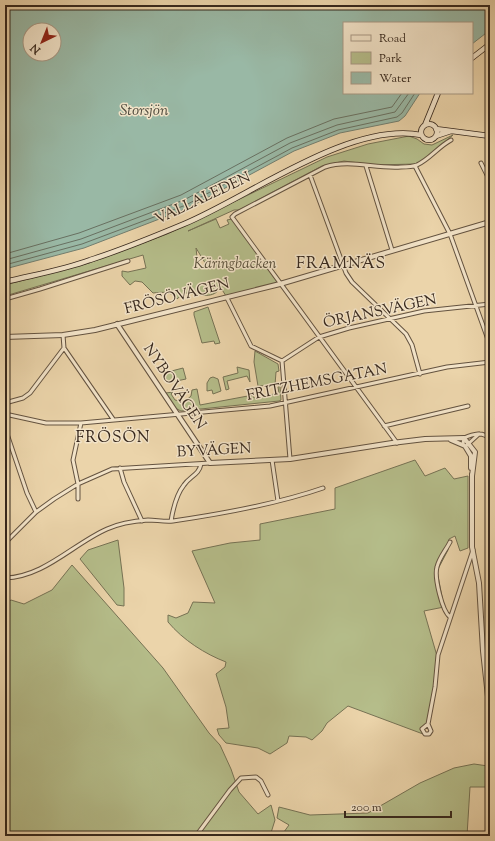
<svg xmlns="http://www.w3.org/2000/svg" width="495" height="841" viewBox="0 0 495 841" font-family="'Sorts Mill Goudy',serif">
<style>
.green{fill:#b5bd8a;stroke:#767254;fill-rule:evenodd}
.water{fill:#99b8a5;stroke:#727e6f;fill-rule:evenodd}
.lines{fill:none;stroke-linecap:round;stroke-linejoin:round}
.shore{stroke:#687061;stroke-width:1}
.minor-casing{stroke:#645340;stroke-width:5}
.tertiary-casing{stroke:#645340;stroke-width:6}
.secondary-casing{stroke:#37281d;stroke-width:6}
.minor{stroke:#f2e3c8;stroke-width:3}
.tertiary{stroke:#f2e3c8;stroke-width:4}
.secondary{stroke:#f2e3c8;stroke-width:4.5}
.labels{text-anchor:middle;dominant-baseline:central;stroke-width:3;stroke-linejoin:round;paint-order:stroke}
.street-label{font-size:15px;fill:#37281d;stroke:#f2e3c8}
.park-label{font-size:15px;font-style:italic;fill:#564d38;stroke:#f2e3c8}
.water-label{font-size:16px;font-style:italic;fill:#504c3f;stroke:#f2e3c8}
.neighbourhood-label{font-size:16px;letter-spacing:1px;fill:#37281d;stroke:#f2e3c8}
</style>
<rect width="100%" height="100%" fill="#ebd4aa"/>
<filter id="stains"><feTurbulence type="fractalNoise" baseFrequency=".005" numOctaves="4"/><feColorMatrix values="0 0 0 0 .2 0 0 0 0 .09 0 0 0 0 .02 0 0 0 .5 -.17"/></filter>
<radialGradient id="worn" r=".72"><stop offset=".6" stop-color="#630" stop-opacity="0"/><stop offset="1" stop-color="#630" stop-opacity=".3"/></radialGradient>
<path class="green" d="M453 135 423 161 415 164 374 165 344 161 322 166 239 210H234L188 231 216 219 220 228 229 224 227 220 232 219 278 283 226 296 221 288C210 301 199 293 184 293L177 299C172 291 162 292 153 293L142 282 135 281 130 285 122 276V271L128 272 146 268 143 255 5 296V285L89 263 167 234 327 157 368 144 409 136 417 139 424 144 432 145ZM196 248 207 266 206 267 198 266Z
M208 307 220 343 215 344 214 341 202 343 194 315V312Z
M255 351 278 364 279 371 276 372 275 385 258 386 254 362Z
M237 367 249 370 250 382 247 376 227 381 229 389 226 390 223 377 238 373Z
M183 368 186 379 167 383 164 373Z
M213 377 218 379 221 391 213 394 212 390 207 391V383L210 378Z
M280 386 281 400 279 401 181 411 175 408 166 393 173 392 171 394 175 400 184 402 191 396 192 390 197 389 200 405 253 395 254 398 279 393 278 387Z
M415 460 425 476 445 468 454 479 468 476V548L460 551 455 536 449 539 448 550 437 571 444 607 424 611 437 656 434 687 427 724 421 729 423 734 348 706 327 723 322 731 312 740 306 737 289 736 287 743 270 754 258 748 226 743 219 735 217 729 229 728 226 707 216 674 225 667 226 662C205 654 183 640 168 622V615L176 618 188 613 193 602 215 603 192 551 230 543 260 540V524L335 509V488Z
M118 540 124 588V606L117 605 80 559 88 550Z
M72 565 163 668 209 733 220 745 231 769 239 792 258 814 271 805 275 820 270 836H5V604L11 600 24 604 52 590Z
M474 764 488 766 490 787H470L467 836H281L289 825 277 818 279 807 310 815 368 813 420 783 454 768Z"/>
<path class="water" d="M5 5H490V30L472 44V23H344V93H420L405 116 399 121 340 133 294 151 188 208 84 248 5 269ZM30 30H54V54H30Z"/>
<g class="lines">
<path class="shore" d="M5 254 79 233 181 195 287 138 334 119 392 107 402 93
M5 260 81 239 184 200 290 143 337 125 395 112 409 93
M5 265 82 244 186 205 292 148 338 130 397 117 402 113 415 93"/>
<defs>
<path id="minor" d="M481 163 490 181
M366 166 392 250
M415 166 450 234 490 345
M310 175 346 273 352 282 406 334 412 345 420 374
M227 298 251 346 282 361 290 459
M5 299 40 289 128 261
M64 348 113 419
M282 361 319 337 349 328 424 311 490 304
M5 403 23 398 30 393 64 348 63 335
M5 414 46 423H81L270 406 447 367 490 362
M384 426 468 406
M5 428 27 493 36 512
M397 443 232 217 235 214 325 167C350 159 375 169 401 167 406 167 412 167 417 165 430 159 438 147 451 140
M463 444 464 438C473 434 483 431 490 439
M467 445 479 434
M272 460 278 501
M120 468 124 482 142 521
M78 499V484L73 460 81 423
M171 521C173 509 176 495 184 485 190 476 199 475 201 464
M5 543 36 512 54 499 78 484 112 469 210 463
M5 578C44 577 73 544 107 529 120 523 134 521 148 520 156 520 165 522 173 521 221 514 277 504 323 488
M450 617C442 611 434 577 437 567 439 558 446 550 450 542
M428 724 431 731 429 734H425L422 729 428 724 435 687 438 655 473 550
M196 836 230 790 241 778 256 777 261 781 268 795"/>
<path id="tertiary" d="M117 324 210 463 290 459 392 443 425 439 464 438 475 452 472 476
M5 337 63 335 95 330 280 284 490 222
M451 440 465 446 471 456V468
M472 474V547L479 583 483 651 490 715"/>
<path id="secondary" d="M472 58 490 44
M421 132a8 8 0 1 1 16 0a8 8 0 1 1-16 0Z
M425 125 438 93
M436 129 490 136
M436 136 451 131
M5 282C33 275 63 270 90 260 121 250 153 237 184 224 249 197 350 121 421 135"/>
</defs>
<use href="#minor" class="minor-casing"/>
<use href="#tertiary" class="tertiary-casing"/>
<use href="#secondary" class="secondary-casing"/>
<use href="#minor" class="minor"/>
<use href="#tertiary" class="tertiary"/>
<use href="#secondary" class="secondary"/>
</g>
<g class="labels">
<g class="street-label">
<text transform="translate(203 199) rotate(-25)">VALLALEDEN</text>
<text transform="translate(177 297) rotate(-14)">FRÖSÖVÄGEN</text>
<text transform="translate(380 312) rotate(-12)">ÖRJANSVÄGEN</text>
<text transform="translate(317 383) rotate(-11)">FRITZHEMSGATAN</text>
<text transform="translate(174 387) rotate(56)">NYBOVÄGEN</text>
<text transform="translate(214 451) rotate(-3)">BYVÄGEN</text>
</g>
<g class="park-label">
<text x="235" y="264">Käringbacken</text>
</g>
<g class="water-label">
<text x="144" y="111">Storsjön</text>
</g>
<g class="neighbourhood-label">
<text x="341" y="264">FRAMNÄS</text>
<text x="113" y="438">FRÖSÖN</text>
</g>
</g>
<rect width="495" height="841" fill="none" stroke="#ebd4aa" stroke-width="20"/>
<rect x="6" y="6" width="483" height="829" fill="none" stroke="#37281d" stroke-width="2"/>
<rect x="10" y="10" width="475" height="821" fill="none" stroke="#37281d"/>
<rect x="343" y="22" width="130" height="72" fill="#f2e3c8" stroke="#a79884"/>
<rect x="351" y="35" width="20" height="6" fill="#f2e3c8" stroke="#a79884"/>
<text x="379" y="42" font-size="12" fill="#37281d">Road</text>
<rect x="351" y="52" width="20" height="12" fill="#b5bd8a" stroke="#a79884"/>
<text x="379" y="62" font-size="12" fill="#37281d">Park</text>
<rect x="351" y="72" width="20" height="12" fill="#99b8a5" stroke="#a79884"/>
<text x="379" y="82" font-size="12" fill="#37281d">Water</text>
<g transform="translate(42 42) rotate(223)"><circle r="19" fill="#f2e3c8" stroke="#a79884"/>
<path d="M0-3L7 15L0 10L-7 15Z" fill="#8f2418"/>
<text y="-6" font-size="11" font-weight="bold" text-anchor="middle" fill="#37281d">N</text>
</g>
<path d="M345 811v6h106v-6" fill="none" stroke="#37281d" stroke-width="2"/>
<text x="351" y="811" font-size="12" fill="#37281d" stroke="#f2e3c8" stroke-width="3" paint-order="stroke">200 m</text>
<rect width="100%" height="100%" filter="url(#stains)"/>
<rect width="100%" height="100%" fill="url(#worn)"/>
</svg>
